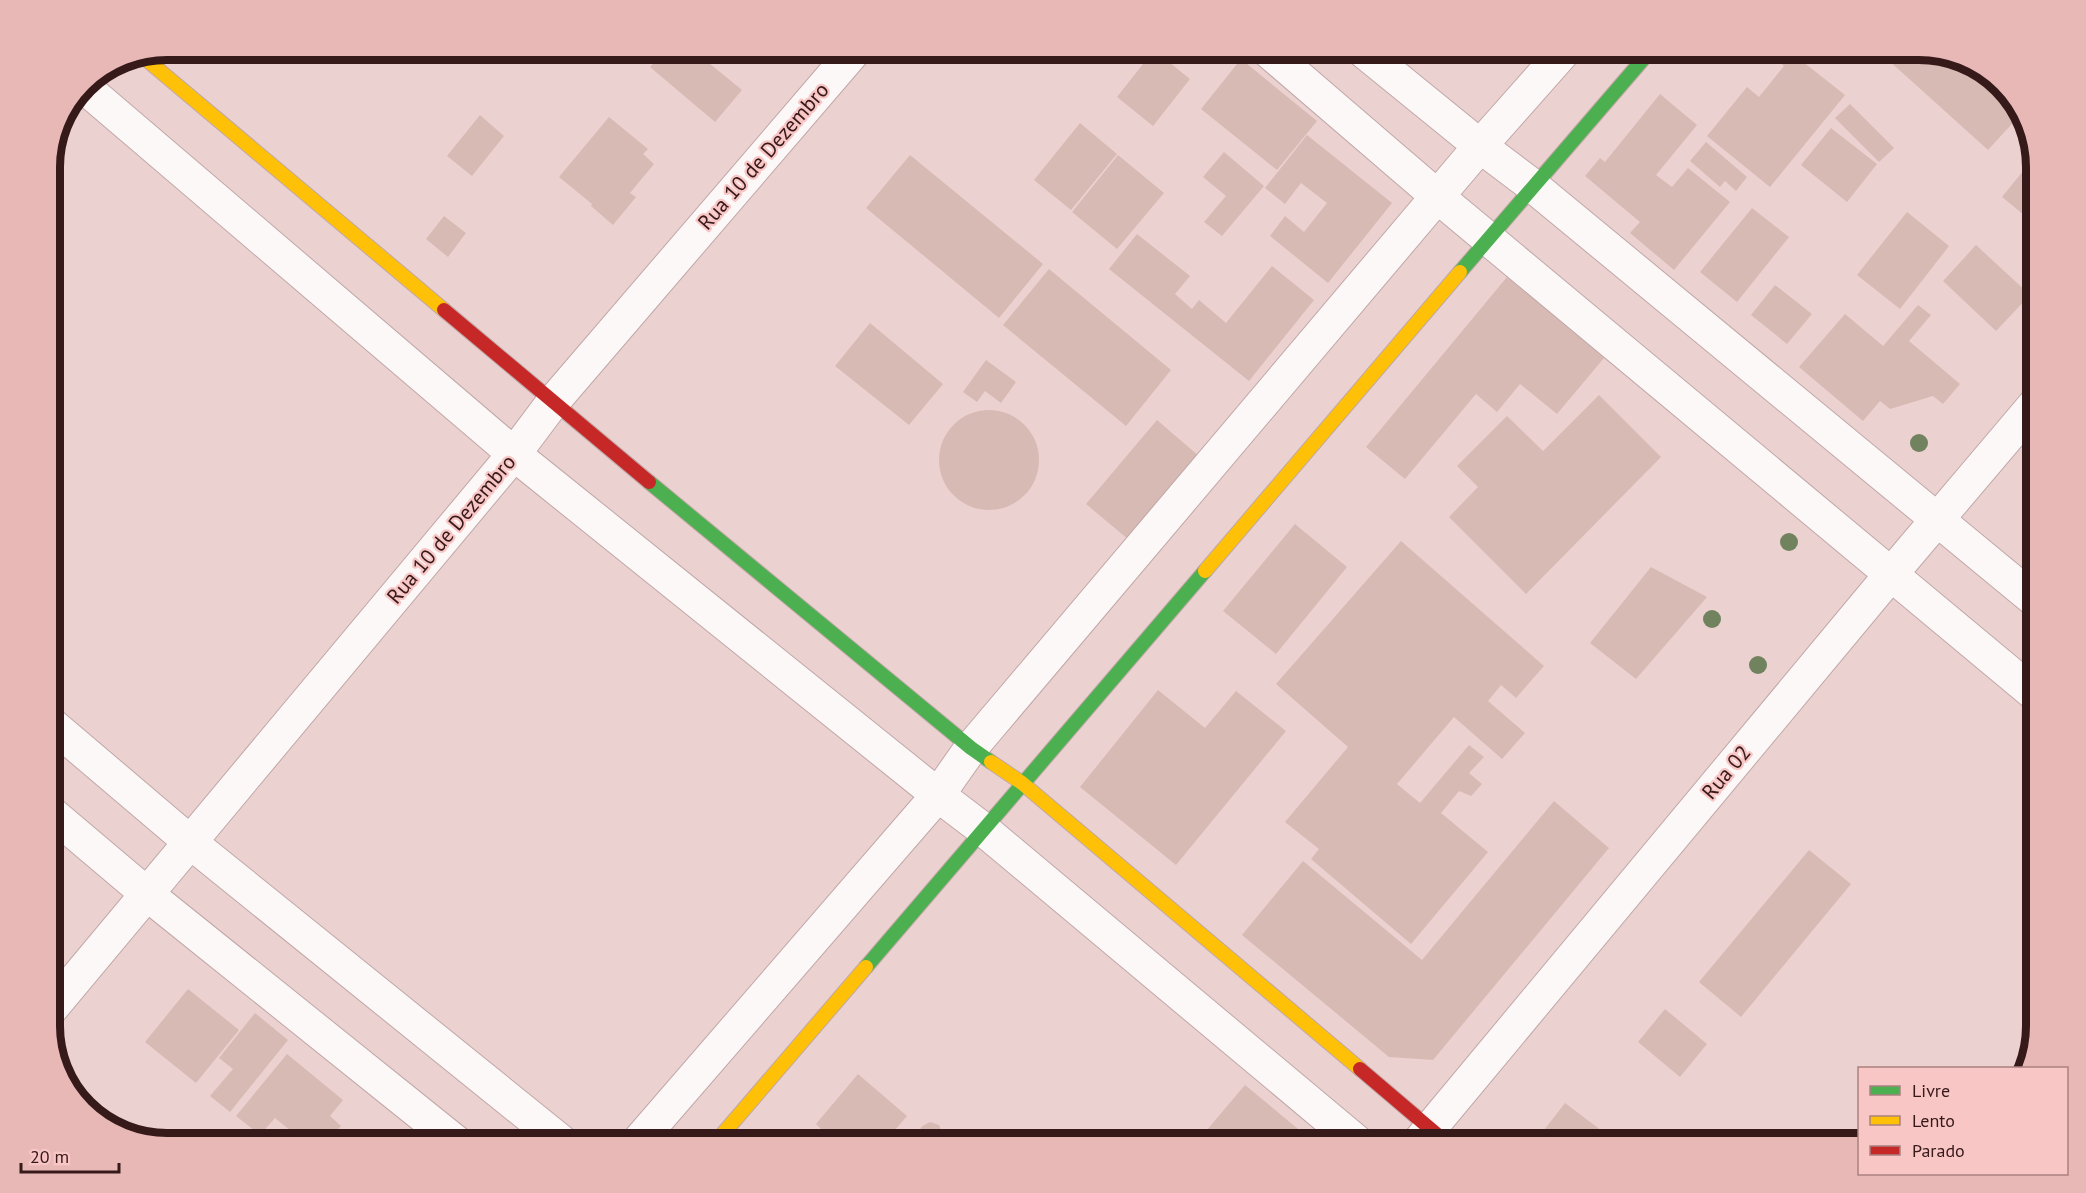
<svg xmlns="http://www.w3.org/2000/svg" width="2086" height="1193" viewBox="0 0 2086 1193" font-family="'PT Sans',sans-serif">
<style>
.building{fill:#d8bab4}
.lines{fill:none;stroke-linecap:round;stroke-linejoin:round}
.street-casing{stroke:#c1a7a7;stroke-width:35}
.fast-casing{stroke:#c1a7a7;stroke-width:16}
.slow-casing{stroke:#c1a7a7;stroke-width:16}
.jam-casing{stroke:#c1a7a7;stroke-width:16}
.street{stroke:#fcf8f8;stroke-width:33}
.fast{stroke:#4caf50;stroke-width:14}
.slow{stroke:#ffc107;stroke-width:14}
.jam{stroke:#c62828;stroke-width:14}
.tree{fill:#70825e}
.labels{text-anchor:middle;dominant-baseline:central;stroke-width:4.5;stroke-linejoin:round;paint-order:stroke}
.street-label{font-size:21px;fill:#361919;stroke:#f8c6c5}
.rim{fill:none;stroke:#361919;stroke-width:8}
</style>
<rect width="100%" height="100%" fill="#ecd1d1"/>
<path class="building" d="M665 50H693L742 90 715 122 650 67Z
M1154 50 1190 79 1153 126 1117 97Z
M1729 50H1750L1742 60Z
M1781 50H1788L1845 95 1770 187 1707 136 1747 87 1759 97 1784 66 1774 57Z
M1894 50H1919L1974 64 2017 103 2021 114 1988 150 1886 58Z
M1241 59 1317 121 1277 170 1201 109Z
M1660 94 1697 125 1656 175 1672 187 1688 168 1730 202 1674 270 1630 233 1640 222 1585 176 1600 158 1605 162Z
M1850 104 1894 148 1879 162 1835 118Z
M480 115 504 136 472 176 447 156Z
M609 117 648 149 643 154 654 164 630 193 636 197 613 225 591 206 592 204 559 177Z
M1080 123 1117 154 1071 210 1034 180Z
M1831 128 1877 164 1847 202 1801 165Z
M1307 135 1392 203 1328 283 1270 236 1285 216 1304 232 1327 203 1301 183 1285 204 1265 188Z
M1706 142 1747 177 1736 191 1725 181 1720 187 1690 161Z
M1224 152 1264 186 1222 236 1204 222 1226 196 1203 177Z
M910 155 1043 264 999 318 866 208Z
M1118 155 1164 193 1117 249 1072 212Z
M2032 160 2036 163V225L2002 197Z
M1752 208 1789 237 1737 302 1700 272Z
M1907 212 1949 246 1900 309 1857 275Z
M444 216 466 233 448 257 426 239Z
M1137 234 1190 276 1175 294 1192 309 1199 300 1226 323 1272 266 1314 300 1249 381 1109 269Z
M1976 245 2030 295 1996 331 1943 281Z
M1049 269 1171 370 1126 426 1003 325Z
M1507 277 1604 358 1557 414 1520 384 1497 412 1476 394 1405 479 1366 447Z
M1775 285 1812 314 1787 344 1751 315Z
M1918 305 1931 315 1909 341 1960 384 1943 404 1933 396 1890 409 1880 401 1863 421 1799 367 1845 314 1883 346Z
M870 323 943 384 909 425 835 366Z
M986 360 1016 382 1001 403 985 391 977 402 963 392Z
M1599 395 1661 457 1526 594 1449 517 1478 487 1457 466 1507 416 1543 451Z
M939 460a50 50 0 1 1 100 0a50 50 0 1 1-100 0Z
M1157 420 1200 457 1129 540 1086 504Z
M1295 524 1347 567 1276 654 1223 611Z
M1401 541 1544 666 1516 698 1501 685 1488 701 1525 733 1502 759 1454 717 1397 784 1420 803 1469 745 1484 757 1469 773 1482 784 1471 796 1459 791 1441 813 1488 852 1411 944 1311 859 1319 849 1285 822 1348 747 1276 684Z
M2036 543V560L2028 553Z
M1651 567 1707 597 1636 679 1590 643Z
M1158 690 1205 728 1236 691 1286 731 1176 865 1080 787Z
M1554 801 1609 848 1433 1060 1389 1057 1242 935 1303 861 1422 960Z
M1809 850 1851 884 1741 1017 1699 982Z
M188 989 239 1030 196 1083 145 1042Z
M1665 1009 1707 1044 1680 1077 1638 1042Z
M255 1013 288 1040 230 1112 210 1096 233 1069 219 1058Z
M287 1054 343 1100 330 1116 341 1126 327 1143H301L303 1141 275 1118 260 1135 236 1116Z
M858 1074 907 1116 884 1143H809L821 1129 816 1124Z
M1245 1085 1315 1143H1221L1206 1131Z
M1565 1103 1618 1143H1534Z
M930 1122 939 1125 943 1135 938 1143H922L919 1139 921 1127Z"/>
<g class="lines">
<defs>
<path id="street" d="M1267 50 1438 197 2036 695
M1362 50 1480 146 1533 186 2036 601
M83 86 514 454 938 795 984 830 1358 1143
M50 723 190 842 563 1143
M50 812 147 894 457 1143
M50 1010 514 454 553 402 855 50
M637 1143 938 795 971 748 1480 146 1565 50
M1418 1143 1892 573 2036 403"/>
<path id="fast" d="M1460 272 1651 50
M649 482 971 748 991 762
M866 967 1205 571"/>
<path id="slow" d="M141 55 444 310
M1205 571 1460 272
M991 762 1022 783 1360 1069
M715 1143 866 967"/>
<path id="jam" d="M444 310 649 482
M1360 1069 1447 1143"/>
</defs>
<use href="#street" class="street-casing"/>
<use href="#fast" class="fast-casing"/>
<use href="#slow" class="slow-casing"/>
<use href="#jam" class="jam-casing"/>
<use href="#street" class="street"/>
<use href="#fast" class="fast"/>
<use href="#slow" class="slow"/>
<use href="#jam" class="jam"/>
</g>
<g class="tree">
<circle cx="1919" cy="443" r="9"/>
<circle cx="1789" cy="542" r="9"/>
<circle cx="1712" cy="619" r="9"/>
<circle cx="1758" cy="665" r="9"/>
</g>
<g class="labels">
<g class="street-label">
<text transform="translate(763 156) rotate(-49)">Rua 10 de Dezembro</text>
<text transform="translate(451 529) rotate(-50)">Rua 10 de Dezembro</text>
<text transform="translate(1726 772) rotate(-50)">Rua 02</text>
</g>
</g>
<path d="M0 0H2086V1193H0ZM167 60H1919A107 107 0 0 1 2026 167V1026A107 107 0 0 1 1919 1133H167A107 107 0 0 1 60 1026V167A107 107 0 0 1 167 60Z" fill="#e8b8b7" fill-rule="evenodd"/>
<path class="rim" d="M167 60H1919A107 107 0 0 1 2026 167V1026A107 107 0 0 1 1919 1133H167A107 107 0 0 1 60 1026V167A107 107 0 0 1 167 60Z"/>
<rect x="1858" y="1067" width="210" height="108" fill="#f8c6c5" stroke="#aa8180" stroke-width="1.5"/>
<rect x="1870" y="1086" width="30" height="9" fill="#4caf50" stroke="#aa8180" stroke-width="1.5"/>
<text x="1912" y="1097" font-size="18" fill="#361919">Livre</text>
<rect x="1870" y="1116" width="30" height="9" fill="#ffc107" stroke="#aa8180" stroke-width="1.5"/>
<text x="1912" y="1127" font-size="18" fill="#361919">Lento</text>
<rect x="1870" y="1146" width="30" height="9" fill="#c62828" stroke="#aa8180" stroke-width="1.5"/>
<text x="1912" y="1157" font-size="18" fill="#361919">Parado</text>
<path d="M21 1163v9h98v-9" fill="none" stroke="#361919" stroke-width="3"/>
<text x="30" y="1163" font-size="18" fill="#361919" stroke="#f8c6c5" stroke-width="4.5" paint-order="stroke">20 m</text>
</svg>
